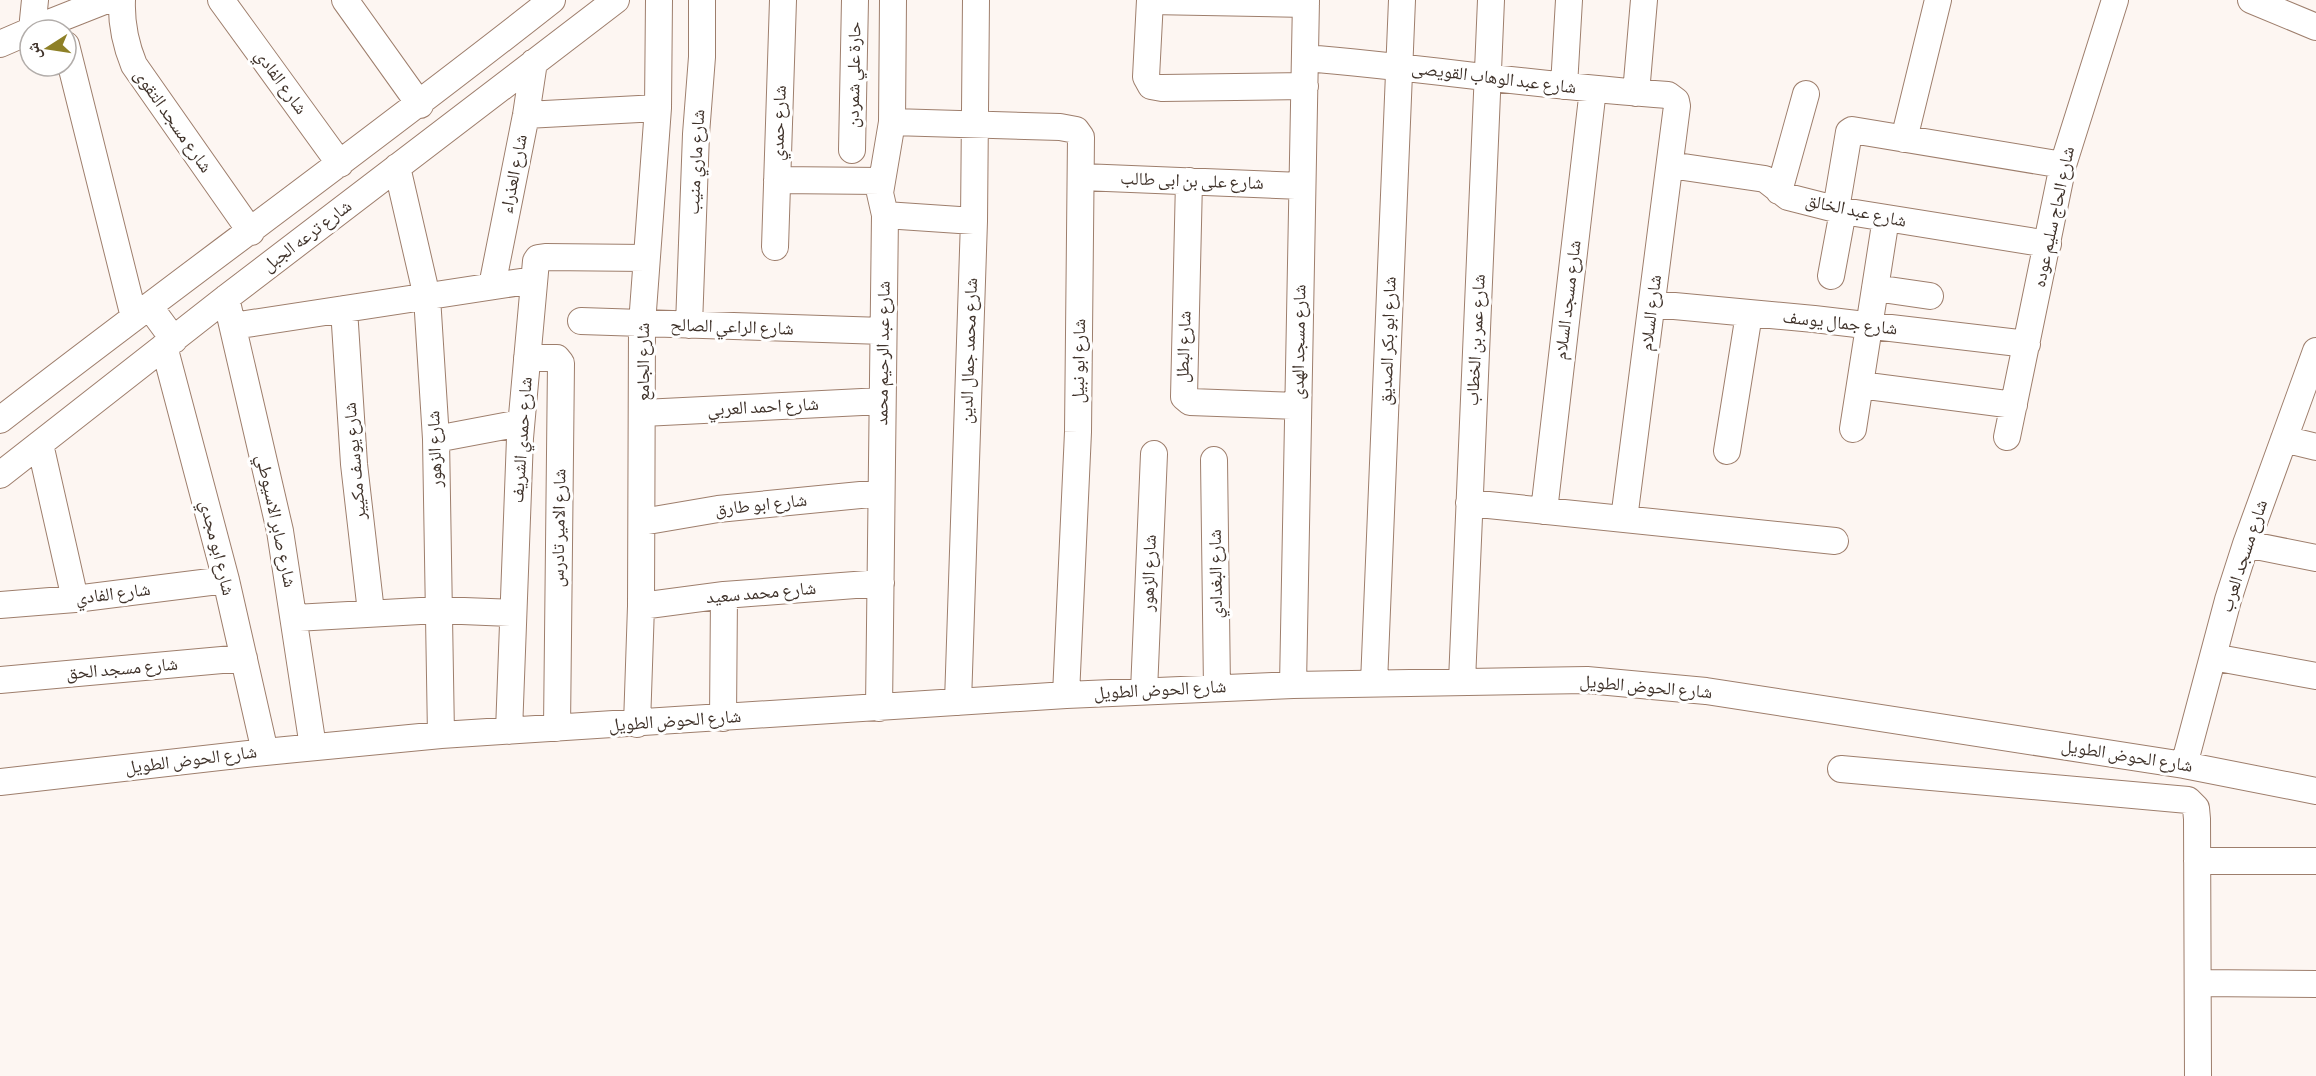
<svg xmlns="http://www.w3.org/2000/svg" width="2316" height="1076" viewBox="0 0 2316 1076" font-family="'Sofia Sans Condensed','Noto Naskh Arabic',sans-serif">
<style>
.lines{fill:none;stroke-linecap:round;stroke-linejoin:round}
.minor-casing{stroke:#9e7e6c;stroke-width:28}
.minor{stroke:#fff;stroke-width:26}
.labels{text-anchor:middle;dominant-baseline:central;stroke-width:6;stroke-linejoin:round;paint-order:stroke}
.street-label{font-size:18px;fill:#3f322a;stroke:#fff}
</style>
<rect width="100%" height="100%" fill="#fdf6f2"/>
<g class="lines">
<defs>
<path id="minor" d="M122 0C121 24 125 43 134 65L251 232
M221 0 340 164
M345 0 420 105
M1150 0 1146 77 1151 86 1162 88 1305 86
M2251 0 2316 27
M1150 1 1306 4
M31 30 107 0
M32 30 35 0
M0 44 30 31
M66 45 134 317
M1305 58C1427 68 1547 87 1668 95L1676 101 1677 106 1624 519
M1564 86 1569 0
M1636 93 1644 0
M526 115 658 108
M892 122 1060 127 1076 130 1081 137 1078 432 1066 695
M1904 139 1938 0
M852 150 855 0
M1670 165 1765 179 1788 197 1843 211 2048 244
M397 167 427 297 436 439 441 735
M1082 177 1302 186
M777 180 881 181
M1189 181 1184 397 1190 402 1298 406
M1779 191 1806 94
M1836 209 1849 132 1852 130 2063 165
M885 215 974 221
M775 247 783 0
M1831 276 1843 211
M492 286 526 115 534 62
M1875 288 1930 296
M226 298 280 531 313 747
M1653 304 1814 319 2027 344
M149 306 174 340
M344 309 354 464 371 612
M581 321 883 331
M689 325 696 134 702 57V0
M233 326 534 280
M164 346 226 580 265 752
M527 358H557L561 363 557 728
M1860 385 2014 405
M643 413 882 401
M0 420C183 278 371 143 552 0
M1853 429 1886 218
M2007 437 2063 165 2115 0
M436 439 521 423
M2284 439 2316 447
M40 444 75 599
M1727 451 1749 314
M1214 460 1217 688
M0 475 226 298 616 0
M1469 503 1835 541
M1544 511 1593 89
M642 522 718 509 881 493
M2246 544 2316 558
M0 605 75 599 226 580
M641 606 724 595 881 583
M295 618 438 610 513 613
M2213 657 2316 676
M0 680 244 658
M1462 681 1491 0
M1374 683 1402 0
M1293 685 1306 0
M1144 691 1154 454
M958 702 974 221 976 0
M879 708 885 215 880 193 892 122 893 0
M723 718 724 595
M637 724 641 606 642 324 658 108 659 0
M509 731 520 438 536 261 538 258 545 257 646 258
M2184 765 2228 600 2246 544 2316 351
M1841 769 2188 800 2196 808 2197 819 2198 1076
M0 782 265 752 441 735 1066 695 1293 685 1587 680 1706 691 2184 765 2316 791
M2197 861H2316
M2198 983 2316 984"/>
</defs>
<use href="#minor" class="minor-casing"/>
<use href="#minor" class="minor"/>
</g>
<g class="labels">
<g class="street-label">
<text transform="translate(854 75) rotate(-89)">حارة علي شمردن</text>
<text transform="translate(1494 78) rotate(7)">شارع عبد الوهاب القويصى</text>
<text transform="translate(281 82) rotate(54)">شارع الفادي</text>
<text transform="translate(173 121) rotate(55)">شارع مسجد التقوى</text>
<text transform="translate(779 123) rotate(-88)">شارع حمدي</text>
<text transform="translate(696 162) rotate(-87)">شارع ماري منيب</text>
<text transform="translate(514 174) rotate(-79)">شارع العذراء</text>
<text transform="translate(1192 181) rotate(2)">شارع على بن ابى طالب</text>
<text transform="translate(1856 211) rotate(12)">شارع عبد الخالق</text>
<text transform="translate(2054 217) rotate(-78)">شارع الحاج سليم عوده</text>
<text transform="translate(307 236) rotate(-37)">شارع ترعه الجبل</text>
<text transform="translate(1568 300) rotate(-83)">شارع مسجد السلام</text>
<text transform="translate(1651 313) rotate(-83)">شارع السلام</text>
<text transform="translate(1840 323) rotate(6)">شارع جمال يوسف</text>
<text transform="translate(732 327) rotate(2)">شارع الراعي الصالح</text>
<text transform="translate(1476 340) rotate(-87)">شارع عمر بن الخطاب</text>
<text transform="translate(1388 341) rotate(-88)">شارع ابو بكر الصديق</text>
<text transform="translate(1299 342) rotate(-89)">شارع مسجد الهدى</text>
<text transform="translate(1184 347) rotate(-88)">شارع البطل</text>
<text transform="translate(969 351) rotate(-88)">شارع محمد جمال الدين</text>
<text transform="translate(883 353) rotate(-89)">شارع عبد الرحيم محمد</text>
<text transform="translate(1079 361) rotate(-89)">شارع ابو نبيل</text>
<text transform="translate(643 362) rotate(-90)">شارع الجامع</text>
<text transform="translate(763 407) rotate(-3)">شارع احمد العربي</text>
<text transform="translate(522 440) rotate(-86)">شارع حمدي الشريف</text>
<text transform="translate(435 449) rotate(-92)">شارع الزهور</text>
<text transform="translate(355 461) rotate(-95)">شارع يوسف مكيير</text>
<text transform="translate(761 505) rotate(-6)">شارع ابو طارق</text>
<text transform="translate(276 521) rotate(78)">شارع صابر الاسيوطي</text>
<text transform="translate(559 528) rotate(-89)">شارع الامير تادرس</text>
<text transform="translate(217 548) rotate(76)">شارع ابو مجدي</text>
<text transform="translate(2244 556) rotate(-72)">شارع مسجد العرب</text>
<text transform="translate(1149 573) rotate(-88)">شارع الزهور</text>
<text transform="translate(1216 574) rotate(-91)">شارع البغدادي</text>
<text transform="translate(761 593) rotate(-5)">شارع محمد سعيد</text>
<text transform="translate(113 594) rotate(-7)">شارع الفادي</text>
<text transform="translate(122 669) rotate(-5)">شارع مسجد الحق</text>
<text transform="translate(1646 687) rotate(5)">شارع الحوض الطويل</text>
<text transform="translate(1160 690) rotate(-3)">شارع الحوض الطويل</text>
<text transform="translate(675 721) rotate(-4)">شارع الحوض الطويل</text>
<text transform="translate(2127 756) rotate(9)">شارع الحوض الطويل</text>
<text transform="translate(191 760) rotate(-7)">شارع الحوض الطويل</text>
</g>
</g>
<g transform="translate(48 48) rotate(258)"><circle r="28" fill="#ffffff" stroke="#b2adaa" stroke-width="1.5"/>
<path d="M0-4.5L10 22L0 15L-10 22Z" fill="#8e8027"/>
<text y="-9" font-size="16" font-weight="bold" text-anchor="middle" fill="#3f322a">ش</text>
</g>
</svg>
